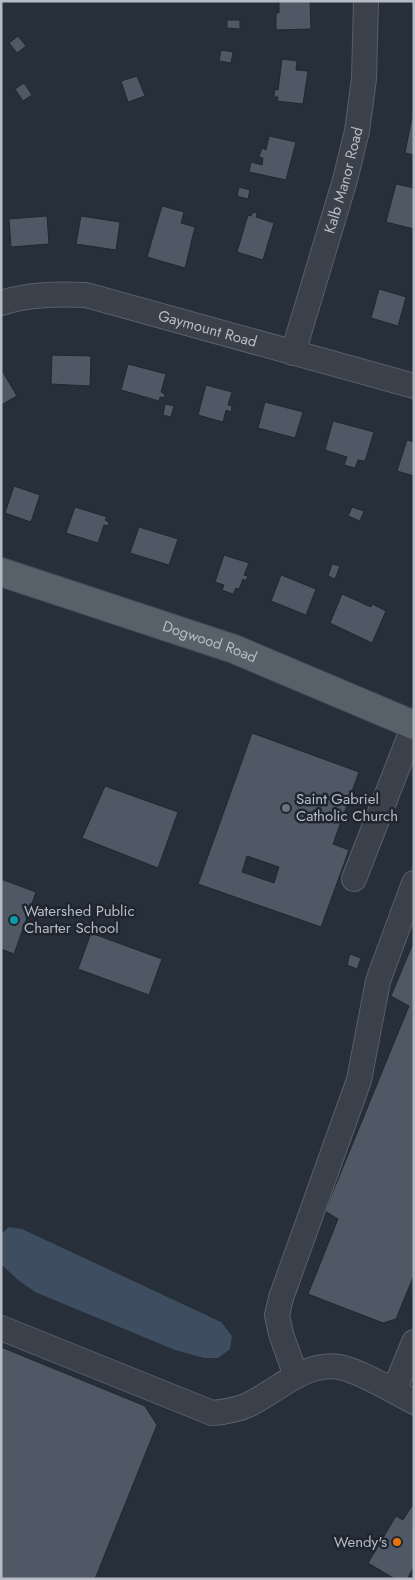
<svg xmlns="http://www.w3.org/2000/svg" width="415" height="1580" viewBox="0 0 415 1580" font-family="Jost,sans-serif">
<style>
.water{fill:#3e4d60}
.building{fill:#4f5965;stroke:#212831;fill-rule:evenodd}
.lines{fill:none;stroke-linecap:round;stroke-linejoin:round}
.minor-casing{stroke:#585f68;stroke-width:26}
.major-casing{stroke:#434a53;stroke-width:30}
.minor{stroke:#3a414a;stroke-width:24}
.major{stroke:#58606a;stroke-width:28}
.worship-dot{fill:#6b7280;stroke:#1f262f;stroke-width:2}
.culture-dot{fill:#0f9aa8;stroke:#1f262f;stroke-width:2}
.food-dot{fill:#e8710a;stroke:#1f262f;stroke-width:2}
.labels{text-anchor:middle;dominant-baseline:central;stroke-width:5;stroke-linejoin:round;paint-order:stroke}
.street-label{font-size:15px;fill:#b5bcc6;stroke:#1f262f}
.poi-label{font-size:15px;fill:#b5bcc6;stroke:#1f262f;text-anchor:start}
</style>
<rect width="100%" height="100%" fill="#262f3a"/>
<path class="water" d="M9 1227 22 1229 221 1322 232 1336 230 1349 218 1358H204L175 1350 35 1292 18 1280 1 1264V1234Z"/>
<path class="building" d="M279 1H310L311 29 276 30V13H279Z
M227 20H240V29L227 28Z
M18 36 26 46 17 53 9 43Z
M221 50 233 52 231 63 219 61Z
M282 59 297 61 296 70 308 71 303 104 277 101 278 97H274L275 89 278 90Z
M137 76 145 96 128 102 121 81Z
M24 83 32 95 23 101 15 89Z
M412 117H414V155L405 153Z
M269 136 296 142 286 180 249 172 251 162 262 165 263 158 259 157 262 148 266 150Z
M396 184 414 188V229L386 222Z
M239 187 250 190 248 199 237 196Z
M162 206 184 212 181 223 195 227 185 268 147 257Z
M253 212 257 213 256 217 274 223 263 260 237 252 248 215 251 216Z
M47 216 49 244 11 247 9 219Z
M81 216 120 222 116 250 76 244Z
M379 289 406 297 398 326 371 318Z
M52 355 91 356 90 386 51 384Z
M128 364 166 374 161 392 165 394 164 398 160 397 159 401 121 390Z
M1 369 17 396 1 405Z
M206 385 232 392 228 405 232 406 231 412 226 410 223 422 198 415Z
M265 402 303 412 295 438 258 428Z
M165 404 174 406 171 417 163 415Z
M333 421 374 432 365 461 358 460 355 468 344 465 347 457 325 450Z
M407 440 414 442V476L397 471Z
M14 486 40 495 31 522 5 513Z
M75 507 107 517 105 520 109 522 108 526 104 525 98 543 66 533Z
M352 507 364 511 360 521 348 516Z
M139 527 178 539 169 565 130 553Z
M224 555 249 563 244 575 248 576 246 581 243 579 239 589 236 588 233 594 222 590 224 585 215 582Z
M332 564 340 566 335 579 328 576Z
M281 575 316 589 306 615 271 601Z
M342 594 371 607 372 604 386 611 372 643 330 623Z
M252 733 359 772 333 844 349 850 321 927 198 884ZM247 856 279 867 274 883 242 872Z
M105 786 178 812 158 868 82 838Z
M1 879 36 892 14 954 1 949Z
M91 933 162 959 149 995 78 969Z
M414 941V1275L396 1319 383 1323 308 1294 338 1219 325 1211 409 1006 391 996Z
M350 954 361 958 357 969 347 965Z
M1 1347 145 1406 157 1425 95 1579H1Z
M413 1504 414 1567 407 1579H395L368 1563 396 1516 403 1520Z"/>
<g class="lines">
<defs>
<g id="minor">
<path id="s1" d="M1 303C29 294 57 294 86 295L414 386"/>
<path id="s2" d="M293 353 345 180 357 131 364 79 366 1"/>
<path d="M354 879 414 725"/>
<path d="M1 1328 212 1413C225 1412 238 1410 250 1404 278 1390 306 1361 340 1367 360 1371 395 1392 414 1402"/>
<path d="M296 1376 281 1334 277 1315 281 1298 359 1080 378 981 414 883"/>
<path d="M394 1391 414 1342"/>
</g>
<g id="major">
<path id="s3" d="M1 572 234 649 414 725"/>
</g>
</defs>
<use href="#minor" class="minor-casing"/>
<use href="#major" class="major-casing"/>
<use href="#minor" class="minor"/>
<use href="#major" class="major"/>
</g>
<circle class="worship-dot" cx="286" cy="808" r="5"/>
<circle class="culture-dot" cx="14" cy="920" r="5"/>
<circle class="food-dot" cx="397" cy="1542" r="5"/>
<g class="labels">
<g class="street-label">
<text stroke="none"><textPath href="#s2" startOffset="180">Kalb Manor Road</textPath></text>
<text stroke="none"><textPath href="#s1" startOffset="212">Gaymount Road</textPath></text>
<text stroke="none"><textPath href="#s3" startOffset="220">Dogwood Road</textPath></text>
</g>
<g class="poi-label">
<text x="296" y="799">Saint Gabriel<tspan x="296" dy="17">Catholic Church</tspan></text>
<text x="24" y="911">Watershed Public<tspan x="24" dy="17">Charter School</tspan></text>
<text x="387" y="1542" text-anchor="end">Wendy's</text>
</g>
</g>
<rect width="415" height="1580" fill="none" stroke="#b5bcc6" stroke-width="5"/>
</svg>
